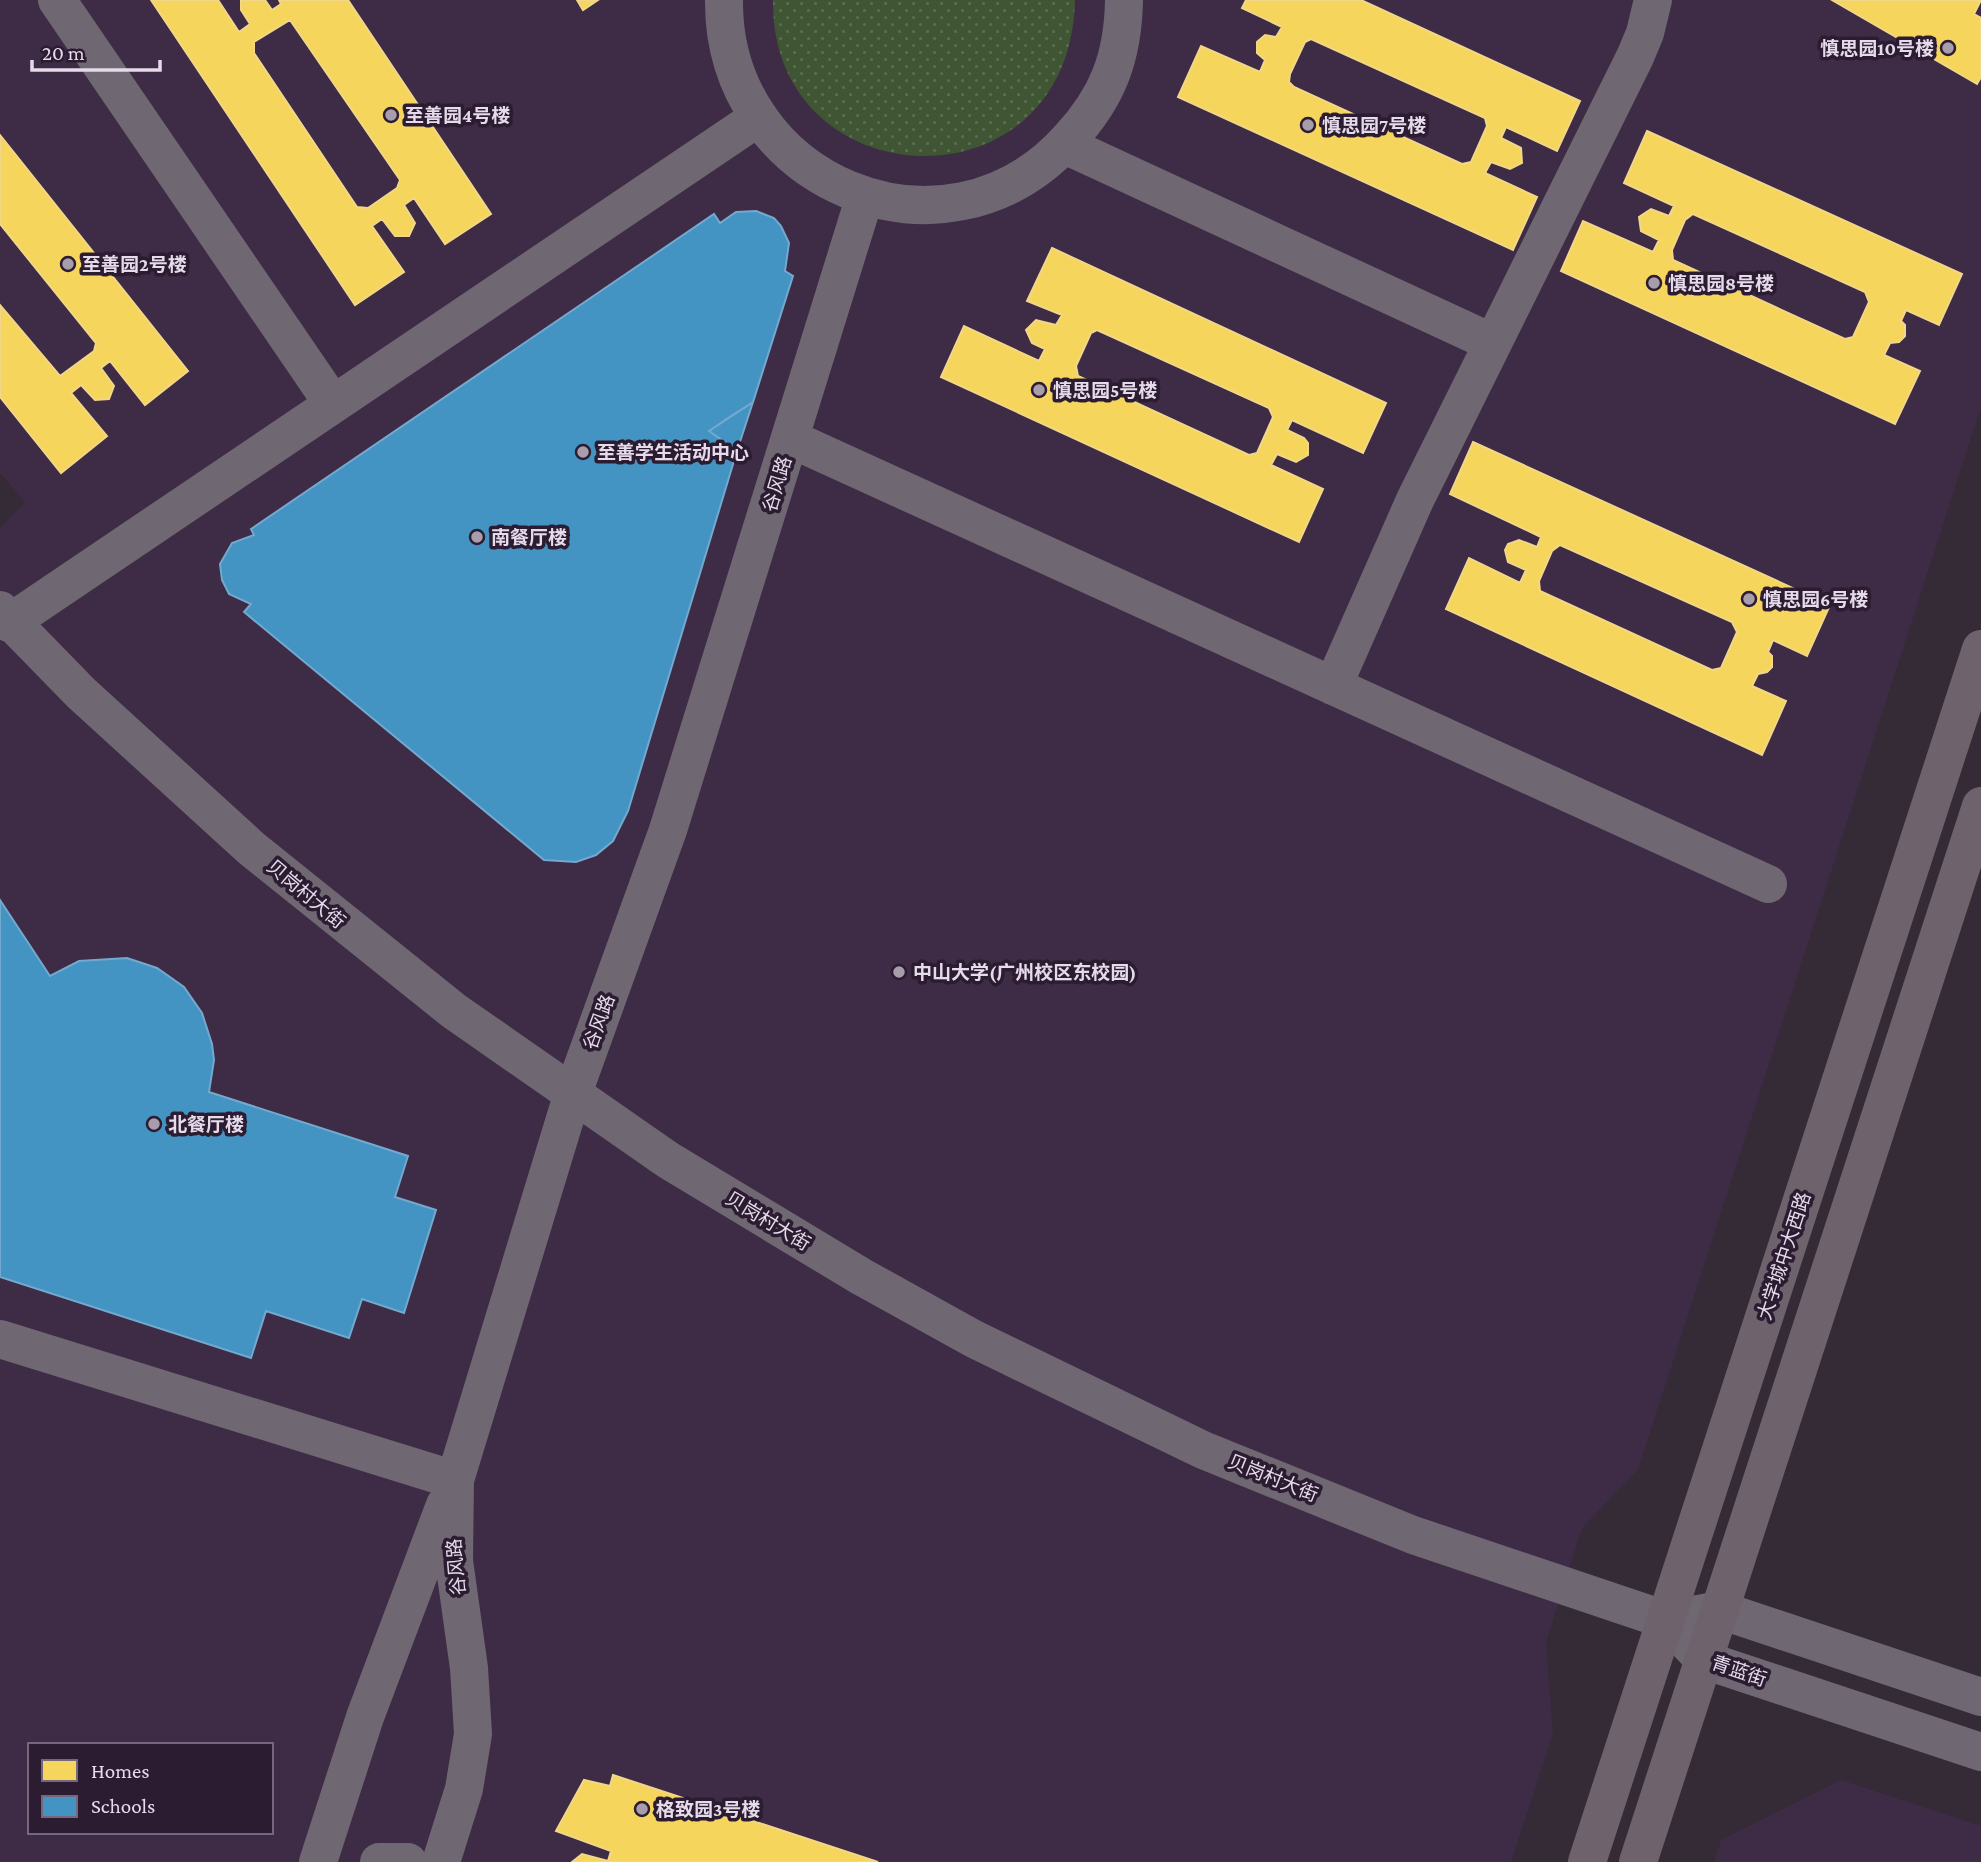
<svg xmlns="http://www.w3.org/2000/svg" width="1981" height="1862" viewBox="0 0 1981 1862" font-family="'Crimson Pro','Noto Sans SC',serif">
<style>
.built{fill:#3e2b45;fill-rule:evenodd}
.grass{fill:url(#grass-dots)}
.homes{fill:#f6d55c;stroke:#f1d787;stroke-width:2;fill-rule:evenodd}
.schools{fill:#4393c3;stroke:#74a9cf;stroke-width:2}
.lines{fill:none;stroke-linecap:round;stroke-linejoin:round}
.minor{stroke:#6f6772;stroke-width:38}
.major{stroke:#6e626c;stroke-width:38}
.poi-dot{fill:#a79dab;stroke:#2c1c32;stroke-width:2.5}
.labels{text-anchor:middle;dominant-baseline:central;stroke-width:7;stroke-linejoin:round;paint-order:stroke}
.poi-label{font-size:19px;font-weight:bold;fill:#e5dbea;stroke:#2c1c32;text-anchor:start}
.street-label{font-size:19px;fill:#e5dbea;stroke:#2c1c32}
</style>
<defs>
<pattern id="grass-dots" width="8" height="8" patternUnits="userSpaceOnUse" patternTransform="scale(1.75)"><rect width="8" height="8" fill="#3f5533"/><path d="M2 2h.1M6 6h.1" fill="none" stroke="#5b6d51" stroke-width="1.8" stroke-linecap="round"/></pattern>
</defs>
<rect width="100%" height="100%" fill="#342b37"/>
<path class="built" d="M0 0H1981V407L1638 1470 1582 1528 1546 1643 1553 1734 1511 1862H0V528L25 502 0 473ZM30 1745H271V1832H30Z
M1841 1780 1981 1826V1862H1714L1721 1840Z"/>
<path class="grass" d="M773 0H1075C1070 215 770 201 773 0Z"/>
<path class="homes" d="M151 0H218L239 32 250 24 241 10V0H265L272 10 281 4 279 0H348L491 214 445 244 414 198 404 205 415 223 409 236H395L382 219 372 226 404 272 355 305ZM290 20 400 180 397 188 368 208 357 207 254 53V42Z
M577 0H598L583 10Z
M1246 0H1361L1580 101 1557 151 1506 127 1501 138 1521 148 1522 163 1510 169 1491 162 1485 173 1537 197 1513 250 1178 97 1201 46 1260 72 1265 60 1257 53V42L1265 35 1276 37 1282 27 1242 8ZM1311 39 1485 118 1487 126 1471 162 1462 164 1294 87 1289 82 1290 74 1305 42Z
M1832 0H1981L1974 14 1981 18V77L1977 84Z
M1647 131 1962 274 1939 325 1906 310 1901 321 1905 325V336L1899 342 1890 343 1884 355 1920 371 1895 424 1561 271 1583 221 1653 252 1659 240 1641 231 1639 217 1651 209 1669 216 1674 206 1624 183ZM1693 214 1865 292 1869 302 1853 337 1845 339 1673 260 1672 250 1685 220Z
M0 135 188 371 145 405 110 361 101 368 114 386 109 399 95 400 81 385 71 393 107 436 61 473 0 397V305L60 376 94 351 96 343 0 224Z
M1052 248 1386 403 1363 453 1292 420 1287 430 1304 438 1308 443V455L1296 462 1277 454 1271 465 1323 489 1299 542 941 377 964 326 1039 361 1045 349 1032 343 1026 330 1036 320 1056 325 1062 315 1027 301ZM1097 330 1269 408 1273 417 1257 453 1249 455 1078 376 1076 366 1091 333Z
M1473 442 1830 605 1807 656 1773 640 1768 652 1772 656V667L1767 672 1758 674 1752 686 1786 701 1762 755 1446 609 1469 558 1520 583 1526 570 1508 562 1505 550 1508 544 1519 540 1537 547 1541 537 1450 494ZM1560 545 1732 622 1737 632 1721 668 1712 670 1540 591 1539 581 1552 551Z
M613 1775 878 1862H572L582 1854 608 1861 611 1851 556 1831 584 1780 610 1786Z"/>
<path class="schools" d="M756 211 774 218 781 226 789 243 785 271 793 276 753 402 709 431 737 451 628 811 613 841 596 855 576 862 544 860 244 612 251 604 229 594 222 580 220 564 232 543 254 535 251 529 714 214 720 223 736 212Z
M753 402 737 451 709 431 731 416Z
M0 900 50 976 79 961 127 958 157 968 184 987 202 1013 212 1044 214 1060 209 1092 408 1156 395 1197 436 1210 404 1313 362 1299 349 1338 266 1311 251 1358 0 1277Z"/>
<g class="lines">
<path class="minor" d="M57 0 333 404
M724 0C722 183 945 277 1069 139 1108 97 1123 57 1124 0
M1065 145 1493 343
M791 439 1768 884
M0 610 81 693 251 848 454 1011 668 1160 862 1277 974 1339 1203 1450 1413 1535 1666 1620 1704 1660 1981 1752
M9 623 759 117
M1333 686 1415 500 1635 57 1645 33 1653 0
M0 1339 455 1480
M1666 1620 1720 1610 1981 1697
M318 1862 365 1717 445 1505
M379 1862H408
M441 1862 464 1789 473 1734 469 1668 454 1561 455 1480 572 1096 668 830 865 196"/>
<path class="major" d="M1587 1862 1981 649
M1638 1862 1981 806"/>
</g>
<g class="poi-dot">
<circle cx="1948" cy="48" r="7"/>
<circle cx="391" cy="115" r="7"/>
<circle cx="1308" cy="125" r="7"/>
<circle cx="68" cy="264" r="7"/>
<circle cx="1654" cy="283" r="7"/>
<circle cx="1039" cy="390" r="7"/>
<circle cx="583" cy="452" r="7"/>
<circle cx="477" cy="537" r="7"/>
<circle cx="1749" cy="599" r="7"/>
<circle cx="899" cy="972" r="7"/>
<circle cx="154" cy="1124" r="7"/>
<circle cx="642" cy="1809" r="7"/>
</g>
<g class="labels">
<g class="poi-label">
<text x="1934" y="48" text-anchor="end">慎思园10号楼</text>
<text x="405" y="115">至善园4号楼</text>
<text x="1322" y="125">慎思园7号楼</text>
<text x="82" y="264">至善园2号楼</text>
<text x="1668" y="283">慎思园8号楼</text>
<text x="1053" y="390">慎思园5号楼</text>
<text x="597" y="452">至善学生活动中心</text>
<text x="491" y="537">南餐厅楼</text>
<text x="1763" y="599">慎思园6号楼</text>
<text x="913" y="972">中山大学(广州校区东校园)</text>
<text x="168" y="1124">北餐厅楼</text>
<text x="656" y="1809">格致园3号楼</text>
</g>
<g class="street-label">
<text transform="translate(777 484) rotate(-73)">谷风路</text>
<text transform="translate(306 894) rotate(40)">贝岗村大街</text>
<text transform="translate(599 1022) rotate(-70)">谷风路</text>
<text transform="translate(768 1221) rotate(31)">贝岗村大街</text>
<text transform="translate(1784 1256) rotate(-72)">大学城中大西路</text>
<text transform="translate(1273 1478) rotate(22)">贝岗村大街</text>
<text transform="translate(456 1567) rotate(-95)">谷风路</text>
<text transform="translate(1739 1671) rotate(19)">青蓝街</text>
</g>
</g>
<rect x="28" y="1743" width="245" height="91" fill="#2c1c32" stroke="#76687c" stroke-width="2"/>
<rect x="42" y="1760" width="35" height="21" fill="#f6d55c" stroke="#76687c" stroke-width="2"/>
<text x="91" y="1778" font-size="21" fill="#e5dbea">Homes</text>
<rect x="42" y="1796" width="35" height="21" fill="#4393c3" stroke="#76687c" stroke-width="2"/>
<text x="91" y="1813" font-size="21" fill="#e5dbea">Schools</text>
<path d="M32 60v10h128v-10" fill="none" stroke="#e5dbea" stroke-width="3.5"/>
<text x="42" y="60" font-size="21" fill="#e5dbea" stroke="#2c1c32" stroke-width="5" paint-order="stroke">20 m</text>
</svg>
